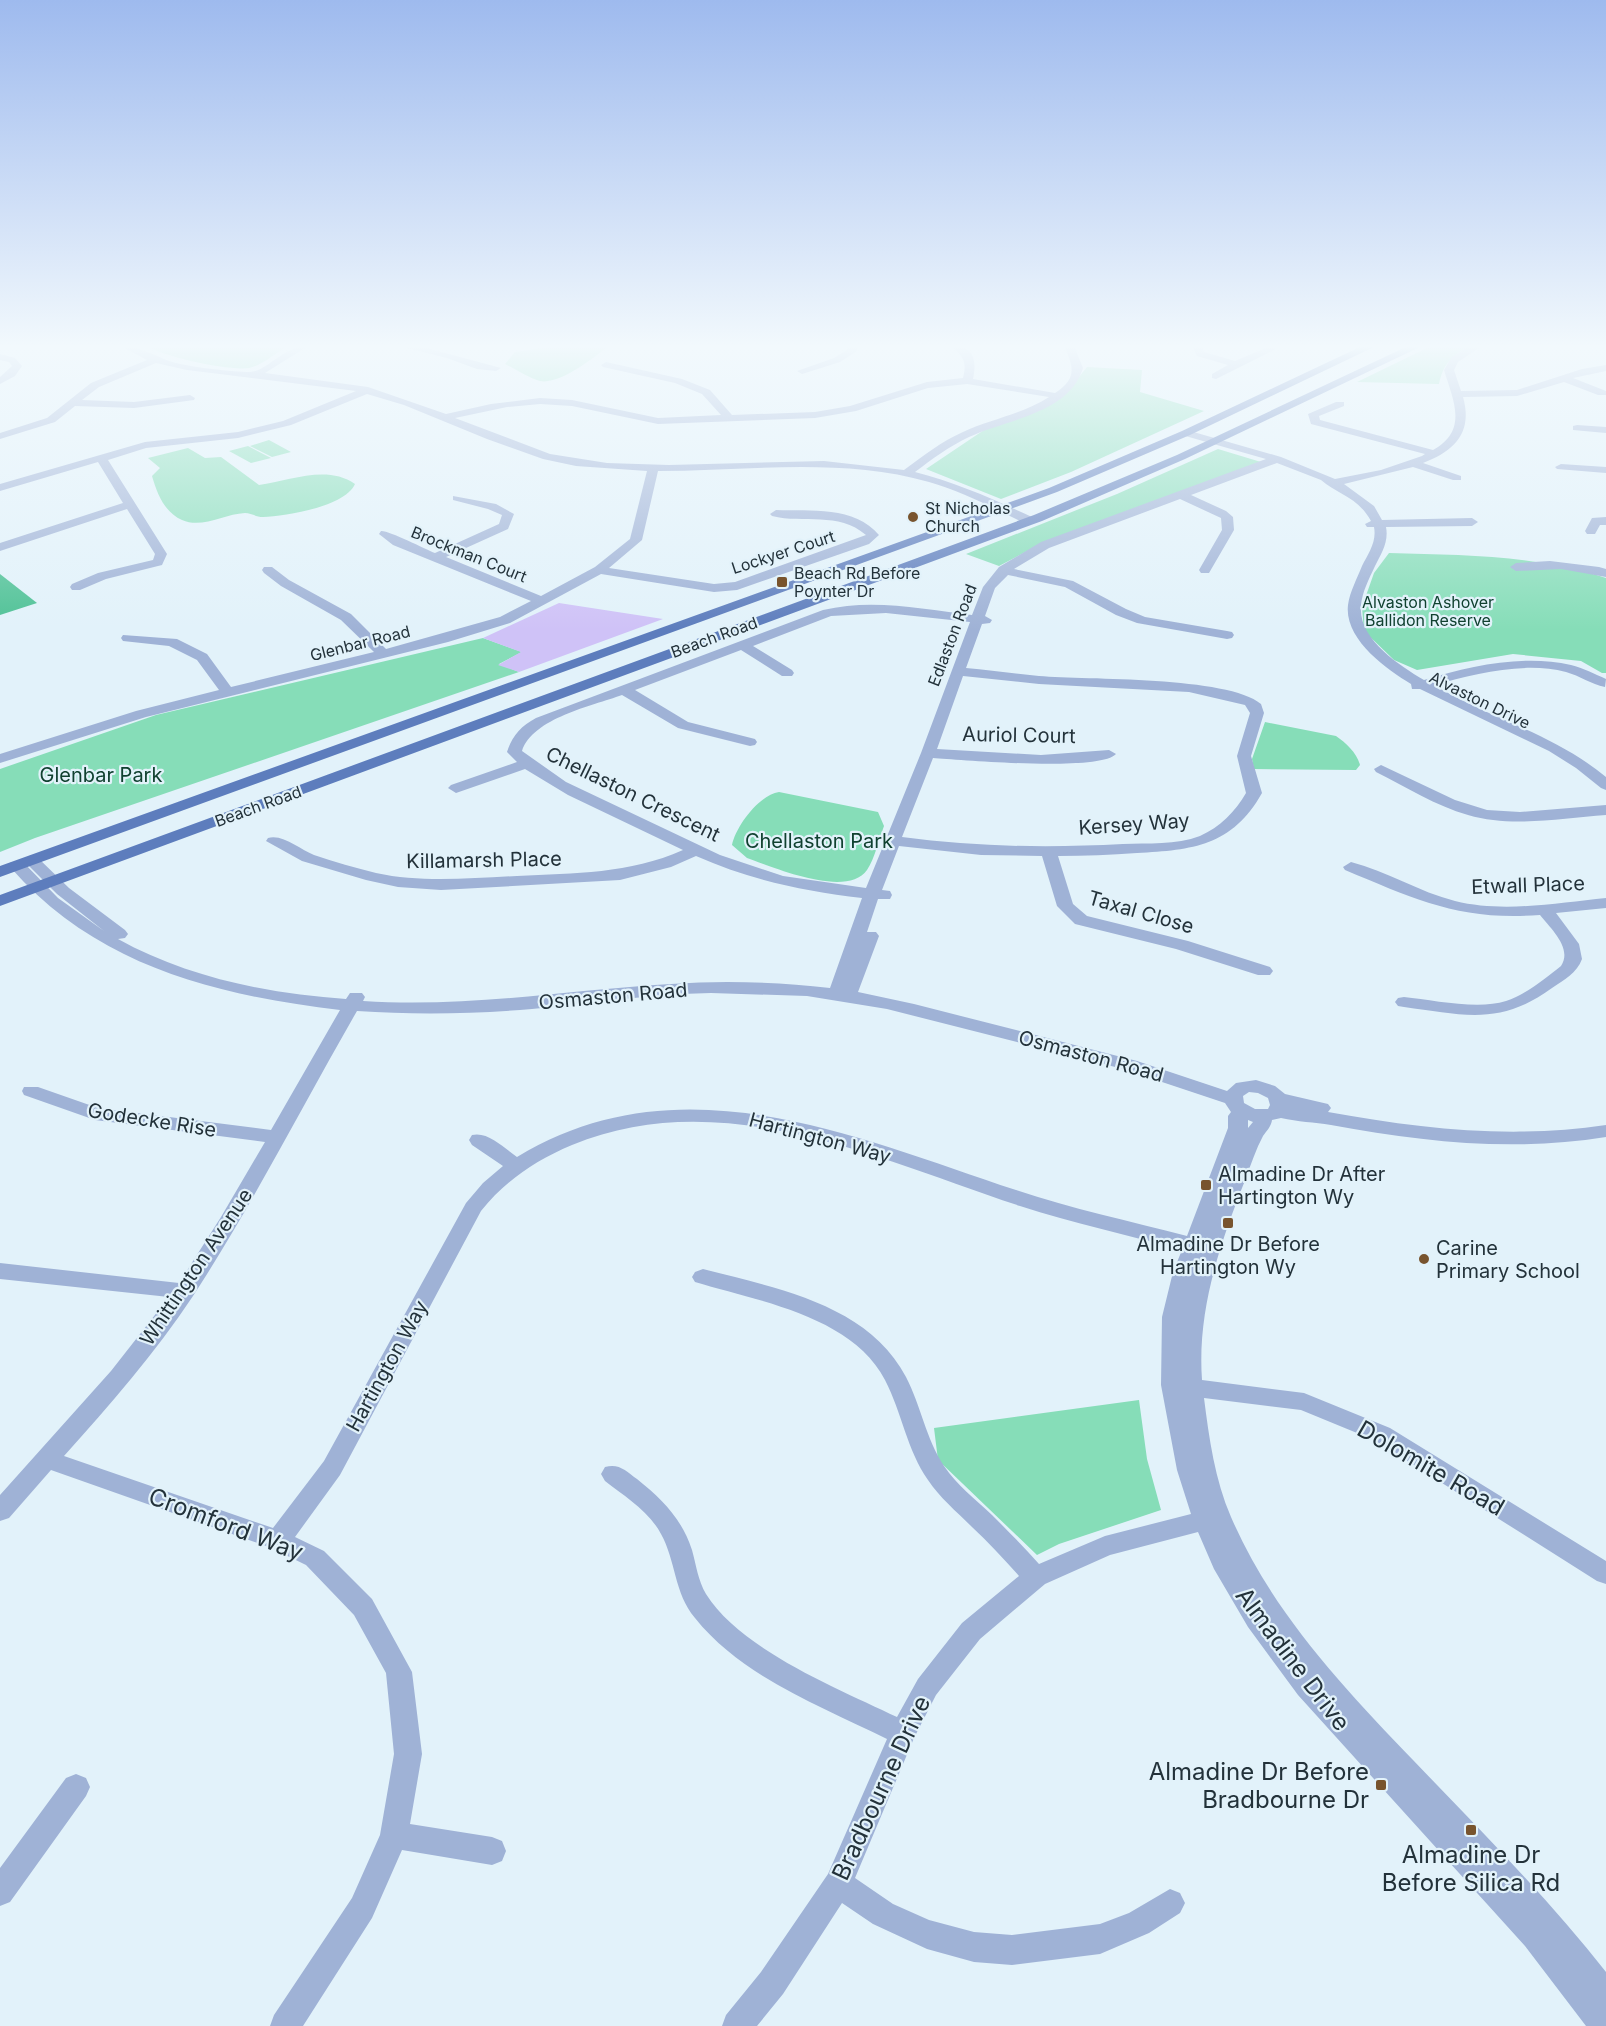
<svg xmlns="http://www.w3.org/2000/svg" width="1606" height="2026" viewBox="0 0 1606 2026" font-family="Inter,sans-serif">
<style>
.green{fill:#86ddb8}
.forest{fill:#4ec195}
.water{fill:#cfc2f7}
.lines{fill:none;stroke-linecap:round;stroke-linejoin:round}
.minor{fill:#9fb2d6;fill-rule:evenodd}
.major{fill:#5d7dbd;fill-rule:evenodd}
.poi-dot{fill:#78542e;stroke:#e2f2fa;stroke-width:2}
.labels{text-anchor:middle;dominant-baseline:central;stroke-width:4.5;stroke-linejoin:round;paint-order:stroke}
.far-poi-label{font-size:16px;fill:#23323a;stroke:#e2f2fa;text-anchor:start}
.far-street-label{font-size:16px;fill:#23323a;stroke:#e2f2fa}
.far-park-label{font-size:16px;fill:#104130;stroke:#e2f2fa}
.street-label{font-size:20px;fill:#23323a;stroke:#e2f2fa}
.park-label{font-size:20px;fill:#104130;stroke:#e2f2fa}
.poi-label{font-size:20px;fill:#23323a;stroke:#e2f2fa;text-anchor:start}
.near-street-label{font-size:24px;fill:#23323a;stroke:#e2f2fa}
.near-poi-label{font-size:24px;fill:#23323a;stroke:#e2f2fa;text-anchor:end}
</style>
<rect width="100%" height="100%" fill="#e2f2fa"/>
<path class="green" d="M147 346H287C276 353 261 366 249 368 229 371 164 357 147 346Z
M556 346H608C594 358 559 385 540 381 529 378 516 369 505 364L515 352Z
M1431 346H1469C1452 356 1443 364 1439 384L1357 382Z
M1087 367 1142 370 1140 392 1204 411 1071 472 1001 499 926 469 984 430 1066 393Z
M269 440 291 452 272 457 250 446Z
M248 446 271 458 251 463 229 451Z
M188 448 205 458 221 457 259 485C289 481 327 464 355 484 345 507 285 516 263 517 256 517 251 513 245 513 224 514 202 529 182 520 164 512 157 493 152 476L160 468 148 458Z
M1218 449 1261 462 1033 548 999 566 966 554 1117 494Z
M1389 553C1464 555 1534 555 1606 578V673H1602L1581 661 1513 654 1417 670 1394 660 1364 631 1362 607 1374 573Z
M483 638 522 652 499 664 519 672 35 838 0 852V769L156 715Z
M1265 722 1336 736C1346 743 1357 753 1360 765L1356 770 1254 769 1252 759Z
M779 792 878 812 884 826C879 839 875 858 867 870 847 899 772 867 747 858L732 845C736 826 759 795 779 792Z
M1139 1400 1147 1459 1161 1510 1059 1544 1037 1555 938 1460 934 1428Z"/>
<path class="forest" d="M0 574 37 603 0 615Z"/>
<path class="water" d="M559 603 663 619 519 672 498 665 521 652 483 638Z"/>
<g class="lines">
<path class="minor" d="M121 346C135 346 153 354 164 359 176 366 234 372 250 372 268 371 283 346 308 346L265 373 368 387 446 414 491 404 540 398 572 400 658 418 721 415 702 394 675 383 603 367 601 365 606 362 682 379 710 390 732 415 815 412 850 406 927 382 963 378C967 362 964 357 951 346 974 346 977 359 973 379L1055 393C1077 379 1074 367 1064 346H1074L1083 368C1069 414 1007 419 969 437 950 446 932 459 915 472 958 483 995 500 1034 518V524H1026C994 508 963 492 929 482 840 457 748 471 658 471L642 540 609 568 714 584 735 582 866 535C838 511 804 524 772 516L770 514 776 510C810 511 855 506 879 535L869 544 737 590 714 592 601 574 510 623 448 642 146 717 0 763V754L136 711 219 690 197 660 169 646 123 641 121 638 123 635 177 639 207 654 231 687 374 652 341 620 281 586 264 573 262 570 264 567H272L289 580 351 614 386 649 500 617 531 601 393 545 379 534 381 531C388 530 425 549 435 553L499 524 502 515 488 509 453 500V496L496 504 514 514 508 529 446 557 541 596 595 567 630 539 647 471 576 466 543 459 487 439 404 405 367 394 291 425 238 438 146 448 108 460 167 554 162 565 106 579 80 590H72L70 587 72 584 98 573 153 560 155 554 127 509 0 551V543L123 503 98 462 0 491V484L145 442 238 432 283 421 356 391 187 370 156 363 99 387 82 400 134 402 190 395 195 398 194 400 134 408 75 406 55 422 0 439V433L47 418 91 383 147 360ZM967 384 1049 397C1023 414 991 419 963 432 942 441 923 456 904 470L824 461 669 465 607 463 550 454 455 418 507 407 540 404 572 406 658 424 815 418 856 411 928 388Z
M399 346H419L501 368 496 371 477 369 447 358Z
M847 346H857V351L840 362 802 374 797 371 834 358 847 350Z
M1192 346H1202L1204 352 1235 361 1268 347 1276 349 1216 379 1212 378V374L1228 365 1197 356Z
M1469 346H1482L1458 362 1454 370 1461 391 1517 390 1582 369 1606 365V371L1573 378 1606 391V395H1598L1564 382 1517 396 1463 397C1473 432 1455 451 1423 463L1461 476V480H1453L1413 467 1344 484 1374 506 1382 520 1472 518 1478 522 1472 526 1386 527C1389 542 1381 554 1375 566 1369 579 1362 592 1361 606 1358 639 1399 665 1424 680 1470 666 1523 654 1571 665 1583 668 1595 674 1606 679L1605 687C1591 684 1580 676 1566 672 1524 661 1474 674 1434 685 1491 719 1554 734 1606 777V790L1601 788 1576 768 1549 751 1420 689H1412L1411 684C1386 669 1344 639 1348 605 1350 591 1357 579 1362 566 1368 554 1377 542 1374 527H1367L1365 524 1371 521C1358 497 1337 494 1321 480L1277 463 1191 495 1226 511 1233 517 1234 530 1209 573H1201L1199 570 1222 530 1221 518 1180 499 1049 548 1014 569 1073 581 1126 609 1145 617 1227 631 1232 632 1234 635 1232 638 1227 639 1137 623 1116 615 1065 587 1008 575 995 588 985 616 992 620 990 623 982 624 966 668C991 670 1015 674 1039 676 1087 680 1228 676 1261 704L1264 713 1251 756 1262 793C1232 846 1193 850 1137 853 1111 855 1085 856 1058 856L1073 904 1087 916 1188 941 1270 967 1273 971 1270 975H1258L1176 949 1075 924 1057 906 1042 856 981 855 899 846 882 890 890 891 892 895 890 899H878L867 932H876L879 936 858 992 914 1004 1137 1061 1227 1091 1236 1083 1256 1080 1275 1086 1285 1094 1328 1104 1331 1108 1328 1112C1421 1129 1512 1139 1606 1125V1137C1513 1152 1423 1142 1331 1125 1314 1122 1298 1122 1281 1118L1272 1120C1271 1127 1267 1130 1263 1136 1256 1149 1251 1164 1246 1178 1220 1243 1197 1310 1202 1380L1304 1393 1390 1428 1606 1561V1584L1597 1581 1374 1440 1301 1410 1204 1398C1209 1438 1215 1480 1231 1517 1272 1612 1343 1687 1413 1760 1479 1829 1547 1897 1606 1972V2026H1586L1525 1946 1298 1695 1248 1627 1214 1569 1198 1532 1110 1555 1045 1584 980 1639 936 1695 914 1738 855 1878 893 1904 929 1920 974 1932 1012 1935 1100 1924 1129 1913 1170 1889 1180 1893 1185 1903 1180 1913 1149 1933 1100 1954 1012 1965 974 1962 927 1949 873 1924 842 1903 783 1994 757 2026H722L726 2015 761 1972 828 1874 887 1739C821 1706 742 1677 695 1618 674 1593 676 1561 661 1534 649 1511 624 1496 605 1481L601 1474 605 1467C619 1463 626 1471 637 1479 662 1499 682 1519 692 1550 696 1564 698 1581 706 1594 741 1650 839 1689 897 1717L918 1679 962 1623 1019 1576C1004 1559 988 1542 972 1527 957 1512 940 1498 928 1480 907 1450 902 1413 885 1380 852 1316 758 1301 695 1282L692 1277 695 1272 703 1269C776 1288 868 1304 906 1377 921 1406 926 1439 944 1466 957 1485 975 1499 992 1515 1008 1531 1024 1547 1039 1564L1105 1536 1191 1514 1177 1470 1161 1385 1162 1317 1173 1272 1182 1250C1128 1235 1073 1223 1020 1206 878 1159 721 1083 572 1145 536 1160 505 1181 481 1211L340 1475 295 1537 324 1551 372 1599 412 1672 422 1754 410 1824 492 1837 502 1841 506 1851 502 1861 492 1865 402 1850 372 1918 303 2026H270L274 2015 352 1898 380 1835 394 1754 386 1673 354 1615 306 1565 269 1547 51 1470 9 1518 0 1521V1495L111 1371 169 1297 0 1279V1263L179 1283 221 1217 265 1142 95 1120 24 1095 22 1091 24 1087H38L98 1108 271 1130 340 1010C215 995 97 966 11 868L9 865 11 862H23L58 898 104 931 57 894 23 860 31 855 37 857 69 888 125 930 128 934 125 938 118 939C186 977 269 994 346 999L350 993H362L365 997 363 1001C468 1008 567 990 671 984 724 980 777 982 830 988L862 898C804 891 750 880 696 856L671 867 620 880 441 890 398 887 366 880 302 861 266 841 268 838C284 834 300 850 314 855 334 862 356 868 376 873 422 883 470 878 517 876 575 873 629 874 683 850L568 795 525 769 456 793 448 788 451 785 517 762 507 752C512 736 521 726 536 718L823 610C872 598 923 609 972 615L983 587 999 567 1041 542 1266 459 1182 435V431H1190L1281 457 1335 479 1381 470 1422 456 1425 454 1311 424 1308 414 1336 402H1344V406L1319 416 1320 420 1433 450C1469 430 1453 400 1444 370L1451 358ZM886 613 970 622 921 753 866 888 783 876 720 855 566 782 522 751C533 718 592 706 622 695L678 728 750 746 755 745 757 742 755 739 688 722 635 690 741 650 782 676H792L794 673 792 670 753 646 831 616ZM963 676 1039 684 1189 692 1245 705 1250 713 1237 756 1246 793C1235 812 1220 827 1200 836 1176 845 1148 843 1123 844 1049 848 976 847 902 837L933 758C962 760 1100 772 1116 754L1109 750 1041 755 937 749ZM711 993 807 996 887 1009 1123 1069 1225 1103 1231 1112 1228 1116V1128L1187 1236C1130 1221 1072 1209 1016 1190 853 1136 680 1058 517 1157 504 1148 488 1131 472 1135L469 1140 472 1145 503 1166 483 1183 466 1203 324 1461 273 1528 64 1456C110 1405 155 1353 193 1296 253 1204 302 1106 357 1011 415 1015 474 1014 532 1009 592 1003 651 994 711 993ZM1249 1092 1258 1093 1268 1098 1270 1105 1268 1109H1255L1244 1103 1243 1096ZM1248 1120 1253 1122 1248 1128Z
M0 354 15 358 22 366 15 376 0 384V377L12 366 9 362 0 360Z
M1577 425 1606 427V433L1573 430V426Z
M1561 464 1606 467V473L1557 469 1555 467Z
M1606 517V525H1600L1595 534H1587L1585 531 1592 518Z
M1550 561 1599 567 1606 569V577L1561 569 1516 571 1510 567 1516 563Z
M1381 765 1455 800 1487 810 1520 812 1606 805V815C1561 818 1512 828 1468 815 1436 806 1406 787 1376 772L1374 769Z
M1351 862C1387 871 1419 892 1455 901 1503 913 1557 903 1606 898V908L1556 913 1579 944 1582 959C1577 973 1564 980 1552 988 1500 1026 1464 1015 1404 1007L1398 1006 1395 1002 1398 998 1404 997C1433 1000 1478 1010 1506 1001 1525 995 1546 978 1561 966 1573 948 1550 928 1540 915 1460 921 1417 900 1345 870L1343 867Z
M76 1774 86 1778 90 1787 86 1796 10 1902 0 1906V1868L66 1778Z"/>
<path class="major" d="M1362 346H1376L1190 435 1057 492 0 877V866L1049 488 1182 431Z
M1408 346H1422L1185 459 1042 521 0 906V895L1034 515 1177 455Z"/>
</g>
<linearGradient id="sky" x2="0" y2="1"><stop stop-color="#9ebaee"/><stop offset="0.55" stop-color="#f2f9fd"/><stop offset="1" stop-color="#f2f9fd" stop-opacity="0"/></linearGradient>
<rect width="1606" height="630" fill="url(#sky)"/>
<g class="poi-dot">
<circle cx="913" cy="517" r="6"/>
<rect x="776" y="576" width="12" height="12" rx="3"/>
<rect x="1200" y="1179" width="12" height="12" rx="3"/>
<rect x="1222" y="1217" width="12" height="12" rx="3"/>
<circle cx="1424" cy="1259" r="6"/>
<rect x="1375" y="1779" width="12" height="12" rx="3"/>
<rect x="1465" y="1824" width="12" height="12" rx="3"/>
</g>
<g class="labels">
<g class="far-poi-label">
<text x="925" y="508">St Nicholas<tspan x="925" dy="18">Church</tspan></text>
<text x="794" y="573">Beach Rd Before<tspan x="794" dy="18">Poynter Dr</tspan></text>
</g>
<g class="far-street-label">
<text transform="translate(783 552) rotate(-18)">Lockyer Court</text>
<text transform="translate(469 554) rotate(22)">Brockman Court</text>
<text transform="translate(952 635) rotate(-69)">Edlaston Road</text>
<text transform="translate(714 637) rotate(-20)">Beach Road</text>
<text transform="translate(360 643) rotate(-14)">Glenbar Road</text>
<text transform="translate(1480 700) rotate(26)">Alvaston Drive</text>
<text transform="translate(258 806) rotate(-20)">Beach Road</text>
</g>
<g class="far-park-label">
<text x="1428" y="602">Alvaston Ashover<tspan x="1428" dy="18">Ballidon Reserve</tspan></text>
</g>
<g class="street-label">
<text transform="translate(1019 735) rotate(1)">Auriol Court</text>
<text transform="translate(633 794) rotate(26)">Chellaston Crescent</text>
<text transform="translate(1134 824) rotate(-4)">Kersey Way</text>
<text transform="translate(484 860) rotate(-1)">Killamarsh Place</text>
<text transform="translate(1528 885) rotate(-2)">Etwall Place</text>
<text transform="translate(1141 912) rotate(16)">Taxal Close</text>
<text transform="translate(613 996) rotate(-5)">Osmaston Road</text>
<text transform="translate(1091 1056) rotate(15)">Osmaston Road</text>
<text transform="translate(152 1120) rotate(9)">Godecke Rise</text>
<text transform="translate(820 1138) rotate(15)">Hartington Way</text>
<text transform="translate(196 1267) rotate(-56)">Whittington Avenue</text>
<text transform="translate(387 1366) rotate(-61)">Hartington Way</text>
</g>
<g class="park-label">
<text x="101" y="775">Glenbar Park</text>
<text x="819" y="841">Chellaston Park</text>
</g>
<g class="poi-label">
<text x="1218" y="1174">Almadine Dr After<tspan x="1218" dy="23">Hartington Wy</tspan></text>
<text x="1228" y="1244" text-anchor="middle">Almadine Dr Before<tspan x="1228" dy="23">Hartington Wy</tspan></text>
<text x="1436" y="1248">Carine<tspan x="1436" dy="23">Primary School</tspan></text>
</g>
<g class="near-street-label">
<text transform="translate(1431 1468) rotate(30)">Dolomite Road</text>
<text transform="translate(226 1524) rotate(21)">Cromford Way</text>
<text transform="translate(1293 1659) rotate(53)">Almadine Drive</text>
<text transform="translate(881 1788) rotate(-65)">Bradbourne Drive</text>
</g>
<g class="near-poi-label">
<text x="1369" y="1771">Almadine Dr Before<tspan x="1369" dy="28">Bradbourne Dr</tspan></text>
<text x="1471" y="1854" text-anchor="middle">Almadine Dr<tspan x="1471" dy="28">Before Silica Rd</tspan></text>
</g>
</g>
</svg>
